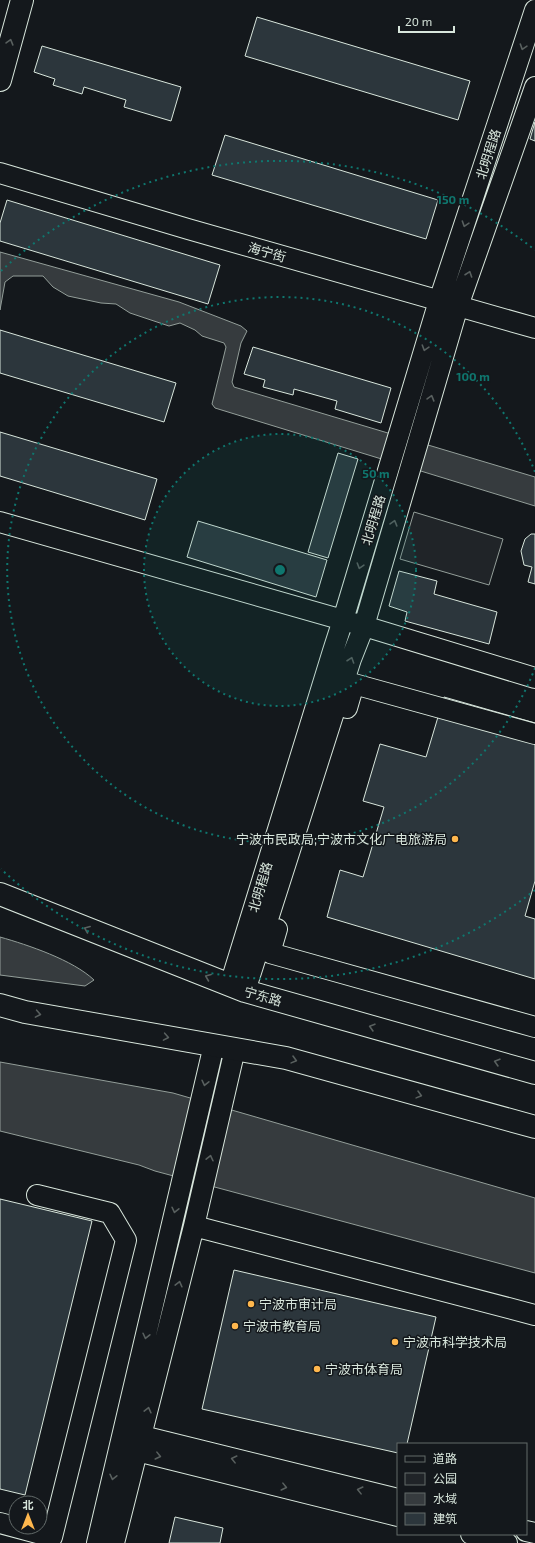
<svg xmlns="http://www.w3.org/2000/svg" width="535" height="1543" viewBox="0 0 535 1543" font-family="'Exo 2','Noto Sans SC',sans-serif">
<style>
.green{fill:#202428;stroke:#939e99}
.water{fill:#363b3e;stroke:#939e99}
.building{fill:#2c363c;stroke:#d8e6dc}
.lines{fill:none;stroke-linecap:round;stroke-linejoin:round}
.minor-casing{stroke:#d8e6dc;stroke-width:22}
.major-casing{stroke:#d8e6dc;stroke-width:24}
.minor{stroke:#14181c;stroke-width:20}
.major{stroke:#14181c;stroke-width:22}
.oneway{stroke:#59605f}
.ring{fill:none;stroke:#0f766e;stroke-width:2;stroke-dasharray:2 4}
.poi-dot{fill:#ffb74d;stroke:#14181c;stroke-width:1.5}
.labels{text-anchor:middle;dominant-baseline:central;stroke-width:3;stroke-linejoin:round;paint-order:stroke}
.street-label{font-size:13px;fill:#d8e6dc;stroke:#14181c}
.poi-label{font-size:13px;fill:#d8e6dc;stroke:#14181c;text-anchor:start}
.centre{fill:#0f766e;stroke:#14181c;stroke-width:2}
.ring-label{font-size:12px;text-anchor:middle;font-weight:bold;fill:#0f766e;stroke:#14181c;stroke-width:3;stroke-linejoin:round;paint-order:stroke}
</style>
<rect width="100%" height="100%" fill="#14181c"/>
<path class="green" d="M414 512 503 539 489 585 400 559Z"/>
<path class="water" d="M0 252 179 302 241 326 247 331 241 343 232 382 234 387 535 477V506L215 408 212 404 226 347 224 343 202 336 195 330 180 323 169 326 130 313 116 304 101 303 68 296 53 287 43 276H13L5 282 0 310Z
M0 937C28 945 73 960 94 980L85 986 0 975Z
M0 1062 173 1093 535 1198V1273L155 1171 139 1165 0 1131Z"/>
<path class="building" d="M257 17 470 81 458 120 245 56Z
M42 46 181 87 171 121 124 107 126 100 84 87 82 94 53 85 55 79 34 72Z
M535 122V141L530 139Z
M225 135 438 200 426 239 212 175Z
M7 200 220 265 208 304 0 241V223Z
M0 330 176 383 164 422 0 373Z
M253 347 391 388 381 423 335 409 337 401 294 389 293 395 263 387 265 380 244 374Z
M0 432 157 479 145 520 0 476Z
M338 453 358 459 328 558 308 552Z
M198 521 327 560 316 597 187 557Z
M531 534H535V584L528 582 532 567 524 565 521 551 525 539Z
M399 571 437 581 434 594 497 612 489 644 405 621 407 612 389 606Z
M444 697 535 723V881L525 916 535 919V979L327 917 340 870 363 877 384 807 363 801 380 744 426 757Z
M0 1199 92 1221 25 1495 0 1489Z
M234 1270 436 1317 407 1444H398V1453L202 1409Z
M175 1517 223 1528 220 1543H169Z"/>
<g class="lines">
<defs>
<path id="minor" d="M0 173 188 229 535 328
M0 522 364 626 535 678
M347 708 354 684 535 734
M277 929 270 953 535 1027
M230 985 333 651 343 620 439 301 535 10
M245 991 351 659 364 626 458 306 535 87
M194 1226 535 1315
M130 1433 398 1499
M125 1449 137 1451 398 1516
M0 1523 52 1537 126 1240 110 1213 37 1195
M526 1531 535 1533
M471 1534 507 1543
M97 1543 214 1045
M114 1543 194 1226 235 1049"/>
<path id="major" d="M0 80 22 0
M0 894 245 991 535 1073
M0 1005 25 1012 286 1058 535 1127"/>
</defs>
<use href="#minor" class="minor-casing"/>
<use href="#major" class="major-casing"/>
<use href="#minor" class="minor"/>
<use href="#major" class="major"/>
</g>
<defs><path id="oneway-chevron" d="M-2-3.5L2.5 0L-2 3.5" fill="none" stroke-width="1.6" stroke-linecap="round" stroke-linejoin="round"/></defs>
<g class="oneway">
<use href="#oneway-chevron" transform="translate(10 42) rotate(-74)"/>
<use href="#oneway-chevron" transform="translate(523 47) rotate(108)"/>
<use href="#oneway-chevron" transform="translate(465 224) rotate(108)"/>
<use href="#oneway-chevron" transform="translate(469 274) rotate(-71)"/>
<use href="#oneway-chevron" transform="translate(425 348) rotate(107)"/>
<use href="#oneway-chevron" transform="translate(431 398) rotate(-74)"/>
<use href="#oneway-chevron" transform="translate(394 523) rotate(-74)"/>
<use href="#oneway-chevron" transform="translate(360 566) rotate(107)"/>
<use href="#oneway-chevron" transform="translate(351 660) rotate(-71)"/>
<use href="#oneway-chevron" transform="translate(87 929) rotate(-158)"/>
<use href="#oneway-chevron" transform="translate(208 977) rotate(-158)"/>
<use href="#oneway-chevron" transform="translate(38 1014) rotate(10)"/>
<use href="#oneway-chevron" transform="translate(372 1027) rotate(-164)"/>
<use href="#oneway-chevron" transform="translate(166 1037) rotate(10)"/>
<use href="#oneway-chevron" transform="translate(294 1060) rotate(15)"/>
<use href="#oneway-chevron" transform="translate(497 1062) rotate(-164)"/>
<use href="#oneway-chevron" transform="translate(205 1083) rotate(103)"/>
<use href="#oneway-chevron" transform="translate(419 1095) rotate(15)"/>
<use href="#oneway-chevron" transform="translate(210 1158) rotate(-77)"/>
<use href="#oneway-chevron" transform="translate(175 1210) rotate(103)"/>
<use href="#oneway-chevron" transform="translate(179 1284) rotate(-76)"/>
<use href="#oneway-chevron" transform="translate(146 1336) rotate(103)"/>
<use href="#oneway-chevron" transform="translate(148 1410) rotate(-76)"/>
<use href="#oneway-chevron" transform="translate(158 1456) rotate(14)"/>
<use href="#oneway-chevron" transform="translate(234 1459) rotate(-166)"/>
<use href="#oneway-chevron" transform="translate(113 1477) rotate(103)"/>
<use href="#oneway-chevron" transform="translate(284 1487) rotate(14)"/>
<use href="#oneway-chevron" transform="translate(360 1490) rotate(-166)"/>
</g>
<circle cx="280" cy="570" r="136" fill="#0f766e" fill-opacity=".12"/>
<g class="ring">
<circle cx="280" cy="570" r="136"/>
<path d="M535 668A273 273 0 1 1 535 472"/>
<path d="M535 890A409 409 0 0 1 1 869M1 271A409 409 0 0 1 535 250"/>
</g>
<g class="poi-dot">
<circle cx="455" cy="839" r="4"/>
<circle cx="251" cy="1304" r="4"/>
<circle cx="235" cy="1326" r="4"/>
<circle cx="395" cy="1342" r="4"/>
<circle cx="317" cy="1369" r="4"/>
</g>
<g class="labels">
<g class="street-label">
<text transform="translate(488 154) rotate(-72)">北明程路</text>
<text transform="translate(267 252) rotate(16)">海宁街</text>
<text transform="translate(373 520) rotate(-73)">北明程路</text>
<text transform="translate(260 887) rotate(-73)">北明程路</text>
<text transform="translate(263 996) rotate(16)">宁东路</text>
</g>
<g class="poi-label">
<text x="447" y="839" text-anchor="end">宁波市民政局;宁波市文化广电旅游局</text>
<text x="259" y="1304">宁波市审计局</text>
<text x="243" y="1326">宁波市教育局</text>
<text x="403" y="1342">宁波市科学技术局</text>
<text x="325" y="1369">宁波市体育局</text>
</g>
</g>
<circle cx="280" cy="570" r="6" class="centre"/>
<g class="ring-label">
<text x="453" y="204">150 m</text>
<text x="473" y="381">100 m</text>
<text x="376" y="478">50 m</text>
</g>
<rect x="397" y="1443" width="130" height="92" fill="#14181c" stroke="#626a69"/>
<rect x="405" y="1456" width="20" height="6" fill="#14181c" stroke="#626a69"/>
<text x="433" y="1463" font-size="12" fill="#d8e6dc">道路</text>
<rect x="405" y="1473" width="20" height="12" fill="#202428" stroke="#626a69"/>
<text x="433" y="1483" font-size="12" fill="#d8e6dc">公园</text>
<rect x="405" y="1493" width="20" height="12" fill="#363b3e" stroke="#626a69"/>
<text x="433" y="1503" font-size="12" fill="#d8e6dc">水域</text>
<rect x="405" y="1513" width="20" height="12" fill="#2c363c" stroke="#626a69"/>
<text x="433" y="1523" font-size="12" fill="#d8e6dc">建筑</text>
<g transform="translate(28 1515)"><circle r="19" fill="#14181c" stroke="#626a69"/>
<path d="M0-3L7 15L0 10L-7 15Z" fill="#ffb74d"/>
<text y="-6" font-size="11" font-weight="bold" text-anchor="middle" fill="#d8e6dc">北</text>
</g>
<path d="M399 26v6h55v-6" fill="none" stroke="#d8e6dc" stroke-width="2"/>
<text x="405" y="26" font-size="12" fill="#d8e6dc" stroke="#14181c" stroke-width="3" paint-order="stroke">20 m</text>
</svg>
